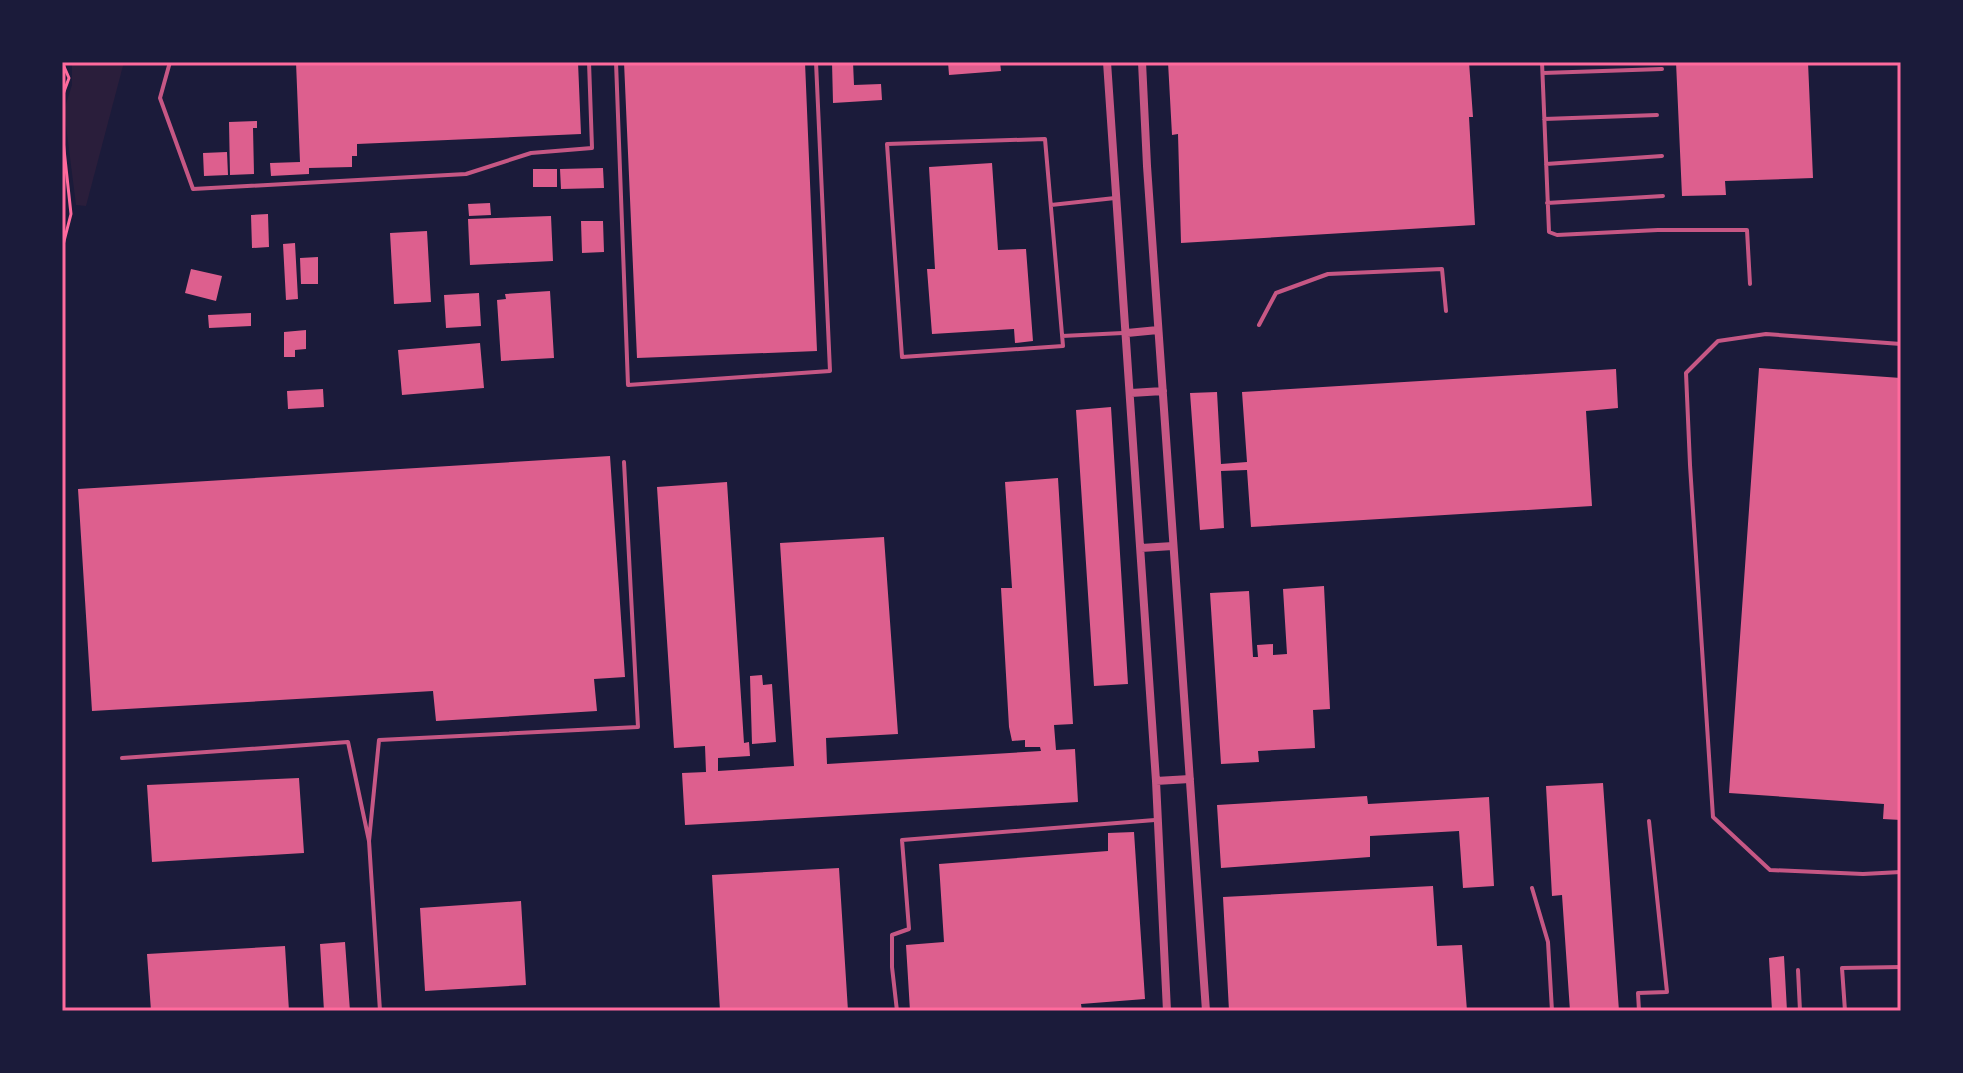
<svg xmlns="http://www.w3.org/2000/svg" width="1963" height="1073" viewBox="0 0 1963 1073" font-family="'DejaVu Sans',sans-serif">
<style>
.green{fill:#2a1e3b}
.building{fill:#dd5f8e}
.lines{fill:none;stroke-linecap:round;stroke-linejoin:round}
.path{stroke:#ff6b9d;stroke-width:3}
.service{stroke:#c65784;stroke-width:4}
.minor{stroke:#c65784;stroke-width:8}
.neatline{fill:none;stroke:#ff6b9d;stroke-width:3}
</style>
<rect width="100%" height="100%" fill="#1b1b3a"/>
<path class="green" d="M72 62H124L86 206 76 205 64 110 72 85Z"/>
<path class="building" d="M296 62H578L581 134 357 144V156H352V167L309 168V174L271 176 270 163 300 162Z
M624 62H805L817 351 637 358Z
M832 62H853L854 85 881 84 882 100 833 103Z
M948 62H1000L1001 71 949 75Z
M1168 62H1469L1473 117H1469L1475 225 1181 243 1178 134 1172 135Z
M1676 62H1808L1813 178 1725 181 1726 195 1682 196Z
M257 121V128H253L254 174 230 175 229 122Z
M227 152 228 175 204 176 203 153Z
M992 163 998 250 1026 249 1033 341 1015 343 1014 329 932 334 927 269H935L929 167Z
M603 168 604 188 561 189 560 169Z
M533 169H557V187H533Z
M490 203 491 215 469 216 468 204Z
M268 214 269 247 252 248 251 215Z
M551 216 553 261 470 265 468 219Z
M581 221H603L604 252 582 253Z
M427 231 431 302 394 304 390 233Z
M295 243 298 299 286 300 283 244Z
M318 257V284H301L300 258Z
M191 269 222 276 216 301 185 293Z
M550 291 554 358 501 361 497 300 506 299 505 294Z
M479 293 481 326 446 328 444 295Z
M251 313V326L209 328 208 315Z
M306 330V349L295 350V357H284V332Z
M480 343 484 388 402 395 398 350Z
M1759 368 1901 378V820L1883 819 1884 804 1729 793Z
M1616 369 1618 408 1586 411 1592 506 1251 527 1247 470 1221 471 1224 528 1200 530 1190 393 1217 392 1221 464 1247 462 1242 392Z
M323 389 324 407 288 409 287 391Z
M1111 407 1128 684 1094 686 1076 410Z
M610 456 625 677 594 679 597 711 436 721 433 691 92 711 78 489Z
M1058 478 1073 724 1054 725 1056 750 1075 749 1078 802 685 825 682 773 706 772 705 746 674 748 657 487 727 482 744 743 749 742 750 756 718 758V771L794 766 780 543 884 537 898 734 826 738 827 764 1041 751 1040 747H1025V740L1012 741 1009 727 1001 588H1012L1005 482Z
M1324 586 1330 709 1313 710 1315 748 1258 751 1259 762 1221 764 1210 593 1249 591 1253 657H1258L1257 645 1273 644V655L1287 654 1283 589Z
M762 675 763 685 772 684 776 742 752 744 750 676Z
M299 778 304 853 152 862 147 785Z
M1603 783 1619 1011H1570L1562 895 1552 896 1546 786Z
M1367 796 1368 804 1489 797 1494 886 1463 888 1459 831 1370 836V857L1221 868 1217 805Z
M1134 832 1145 999 1081 1004 1082 1011H910L906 945 944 942 939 864 1108 851V833Z
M839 868 848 1011H720L712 875Z
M1433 886 1437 946 1462 945 1467 1011H1229L1223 897Z
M521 901 526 985 425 991 420 908Z
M345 942 350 1011H324L320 944Z
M285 946 289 1011H151L147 954Z
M1784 956 1787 1011H1772L1769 958Z"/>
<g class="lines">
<path class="path" d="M62 97 69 78 62 62
M62 131 71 214 62 249"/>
<path class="service" d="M170 62 160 98 193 189 466 174 531 153 592 148 589 62
M616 62 628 385 830 371 816 62
M1542 62 1549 232 1557 235 1658 230H1747L1750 284
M1543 73 1662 69
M1544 119 1657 115
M1045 139 1063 346 902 357 887 144Z
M1546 164 1662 156
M1547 203 1663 196
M1051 205 1115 198
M1259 325 1276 293 1328 274 1442 269 1446 311
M1062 336 1123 333
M1901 344 1766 334 1718 341 1686 373 1690 465 1713 817 1770 870 1863 874 1901 872
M122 758 348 742 369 841 380 1011
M369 841 379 740 638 727 624 462
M1532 888 1548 942 1552 1011
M1798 970 1800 1011
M897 1011 892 967V935L909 929 902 840 1155 820
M1639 1011 1638 993 1667 992 1649 821
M1845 1011 1842 968 1901 967"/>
<path class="minor" d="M1107 62 1156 781 1167 1011
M1142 62 1147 166 1206 1011
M1127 333 1158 330
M1131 393 1163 391
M1141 548 1173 546
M1156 781 1190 779"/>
</g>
<rect width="1963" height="1073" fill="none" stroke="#1b1b3a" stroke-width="128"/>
<rect x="64" y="64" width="1835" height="945" class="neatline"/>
</svg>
